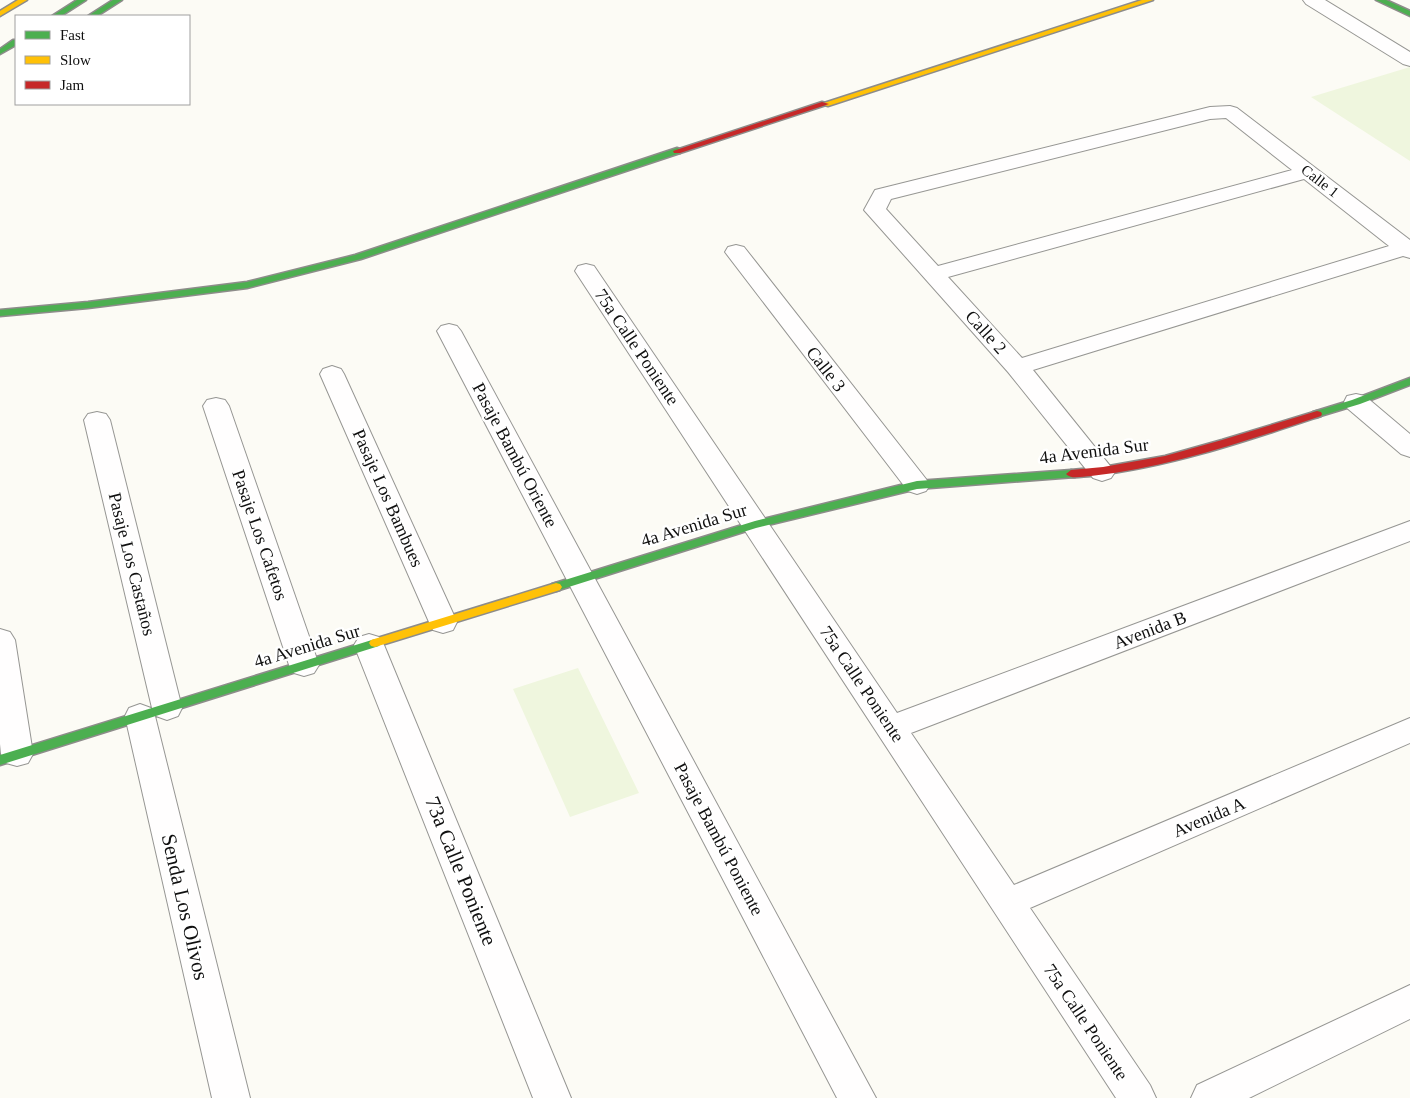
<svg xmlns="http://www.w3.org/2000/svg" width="1410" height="1098" viewBox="0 0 1410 1098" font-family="'Times New Roman',serif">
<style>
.pitch{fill:#eff6de}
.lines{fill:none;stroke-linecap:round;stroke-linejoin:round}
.street-casing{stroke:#969693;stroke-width:2}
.fast-casing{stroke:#8d8c8a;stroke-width:3}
.slow-casing{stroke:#8d8c8a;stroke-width:3}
.jam-casing{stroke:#8d8c8a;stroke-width:3}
.street{fill:#fffefe;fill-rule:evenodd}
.fast{fill:#4caf50;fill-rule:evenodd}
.slow{fill:#ffc107;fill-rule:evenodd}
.jam{fill:#c62828;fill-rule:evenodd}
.labels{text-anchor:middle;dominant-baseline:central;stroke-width:5;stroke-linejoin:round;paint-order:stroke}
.far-street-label{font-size:15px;fill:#101010;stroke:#fff}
.street-label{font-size:18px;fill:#101010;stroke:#fff}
.near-street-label{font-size:21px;fill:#101010;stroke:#fff}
</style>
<rect width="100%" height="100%" fill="#fcfbf5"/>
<path class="pitch" d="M1410 67V161L1311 97Z
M578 668 639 793 570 817 513 689Z"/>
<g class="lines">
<defs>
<path id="street" d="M1303 0H1325L1410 52V66L1403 64 1306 4Z
M1230 106 1237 108 1410 240V258L1403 256 1033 370 1115 472 1111 478 1102 481 1093 478 1008 372 864 210 875 190 1210 107ZM1226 118 1292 170 938 266 886 209 891 199 1210 119ZM1304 179 1389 246 1022 358 948 277Z
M736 245 744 247 926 479 930 485 926 491 917 494 908 491 725 252 728 247Z
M586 264 594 266 897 713 1410 521V541L911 733 1014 885 1410 718V743L1030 908 1150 1085 1156 1098H1116L575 271 578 266Z
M449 324 457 326 461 331 876 1098H837L437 331 441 326Z
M332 366 341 369 344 374 457 622 453 630 443 633 433 630 429 622 320 374 323 369Z
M1356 394 1365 396 1410 434V457L1401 454 1347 408 1344 402 1347 396Z
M216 398 225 400 229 406 319 665 314 673 304 676 294 673 289 665 203 406 207 400Z
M97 412 106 414 110 420 182 708 178 716 167 720 156 716 152 708 84 420 88 414Z
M0 629 10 632 15 640 33 754 28 763 17 766 6 763 1 754 0 744Z
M369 634 379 637 384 645 571 1098H533L354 645 359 637Z
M140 704 151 708 155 716 250 1098H212L125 716 129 708Z
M1410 985V1019L1249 1098H1191L1197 1085Z"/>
<path id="fast" d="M77 0H86L61 16H52Z
M113 0H122L97 16H88Z
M1376 0H1386L1410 11V16Z
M13 40H16V45L0 54V49Z
M677 148 680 149V153L361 259 247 288 88 308 0 316V310L88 302 247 282 355 255Z
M1410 378V385L1360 404 1317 417 1312 414 1313 412 1352 400Z
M1071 470 1075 471 1076 474 1075 477 917 489 756 528 556 591 550 587 552 584 755 521 917 481Z
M375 639 379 640 381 643 379 646 0 765V755Z"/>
<path id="slow" d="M18 0H27L0 16V11Z
M1142 0H1153L828 106 821 104Z
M556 583 560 584 562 587 560 590 375 647 371 646 369 643 371 640Z"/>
<path id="jam" d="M822 102 829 104 680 153H674L673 151Z
M1317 411 1321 412 1322 414 1321 416C1246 441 1170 467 1091 476 1083 476 1071 480 1066 474L1071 470 1103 467 1165 456 1222 440Z"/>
</defs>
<use href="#street" class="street-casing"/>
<use href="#fast" class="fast-casing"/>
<use href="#slow" class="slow-casing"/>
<use href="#jam" class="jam-casing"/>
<use href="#street" class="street"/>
<use href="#fast" class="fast"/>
<use href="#slow" class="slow"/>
<use href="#jam" class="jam"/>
</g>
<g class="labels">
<g class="far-street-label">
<text transform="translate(1320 181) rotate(38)">Calle 1</text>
</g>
<g class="street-label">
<text transform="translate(986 332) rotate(48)">Calle 2</text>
<text transform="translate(637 347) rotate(56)">75a Calle Poniente</text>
<text transform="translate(826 369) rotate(52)">Calle 3</text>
<text transform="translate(1094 451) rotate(-7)">4a Avenida Sur</text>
<text transform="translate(515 455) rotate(62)">Pasaje Bambú Oriente</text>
<text transform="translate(388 498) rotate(66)">Pasaje Los Bambues</text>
<text transform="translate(694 525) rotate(-17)">4a Avenida Sur</text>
<text transform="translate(260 535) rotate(71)">Pasaje Los Cafetos</text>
<text transform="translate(132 564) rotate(76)">Pasaje Los Castaños</text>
<text transform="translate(1150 630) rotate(-21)">Avenida B</text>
<text transform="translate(307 646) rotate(-17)">4a Avenida Sur</text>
<text transform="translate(862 684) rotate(56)">75a Calle Poniente</text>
<text transform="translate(1209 817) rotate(-23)">Avenida A</text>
<text transform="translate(719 839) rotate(62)">Pasaje Bambú Poniente</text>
<text transform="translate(1086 1022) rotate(56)">75a Calle Poniente</text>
</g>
<g class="near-street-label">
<text transform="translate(461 871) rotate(68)">73a Calle Poniente</text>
<text transform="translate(185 907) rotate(77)">Senda Los Olivos</text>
</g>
</g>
<rect x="15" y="15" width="175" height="90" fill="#ffffff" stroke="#9f9f9f"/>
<rect x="25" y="31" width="25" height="8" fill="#4caf50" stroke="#9f9f9f"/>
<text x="60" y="40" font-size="15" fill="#101010">Fast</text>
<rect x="25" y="56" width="25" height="8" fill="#ffc107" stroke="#9f9f9f"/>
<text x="60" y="65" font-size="15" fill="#101010">Slow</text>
<rect x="25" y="81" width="25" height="8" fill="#c62828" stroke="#9f9f9f"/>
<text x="60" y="90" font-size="15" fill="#101010">Jam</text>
</svg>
